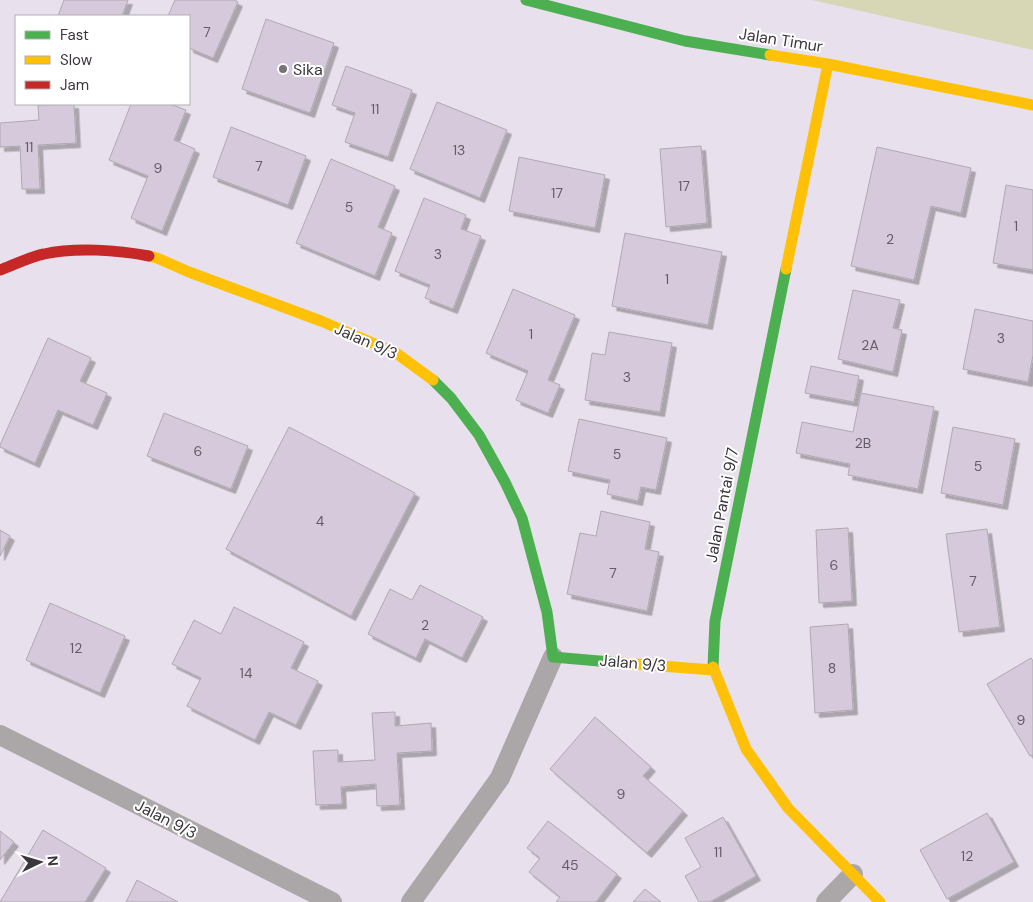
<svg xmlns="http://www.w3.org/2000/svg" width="1033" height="902" viewBox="0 0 1033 902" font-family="'DM Sans',sans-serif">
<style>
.green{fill:#d7d7b5}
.building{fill:#d6c9db;stroke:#afa9b1;filter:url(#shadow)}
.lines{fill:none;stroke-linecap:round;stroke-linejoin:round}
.street{stroke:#aba6a8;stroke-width:20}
.fast{stroke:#4caf50;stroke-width:11}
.slow{stroke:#ffc107;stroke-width:11}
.jam{stroke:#c62828;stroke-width:11}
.poi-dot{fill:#78727a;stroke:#fff;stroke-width:2}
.labels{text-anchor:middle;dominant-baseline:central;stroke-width:4;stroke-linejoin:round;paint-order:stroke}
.number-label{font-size:14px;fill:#635c66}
.street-label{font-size:16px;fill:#3b363d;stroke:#fff}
.poi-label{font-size:16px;fill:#3b363d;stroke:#fff;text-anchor:start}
</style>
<defs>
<filter id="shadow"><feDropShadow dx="4.5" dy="4.5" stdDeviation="0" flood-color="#0004"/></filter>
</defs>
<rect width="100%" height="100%" fill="#e8e0ec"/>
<path class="green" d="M812 0H1033V50Z"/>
<path class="building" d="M64 0H128L122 16H58Z
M175 0H234L238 2 213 58 189 48V16H168Z
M266 19 334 43 310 113 242 89Z
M346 66 412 90 388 157 345 142 355 113 332 105Z
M437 102 507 130 480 198 410 169Z
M74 104 76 143 38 145 40 189H22L20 146 0 147V123L39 120 38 105Z
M131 104H170L186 110 174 140 195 149 162 231 131 218 148 176 109 160Z
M231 127 306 156 288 205 213 177Z
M701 146 707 223 666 227 660 149Z
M877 147 971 168 961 213 931 206 914 280 851 266Z
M519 157 605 175 595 228 509 211Z
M331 159 395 186 378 227 392 233 375 276 296 243Z
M1006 185 1033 190V270L993 263Z
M424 198 466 215 461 229 481 236 453 309 425 298 430 285 395 271Z
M625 233 722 252 708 325 612 306Z
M513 289 575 315 548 380 560 385 548 413 516 400 528 371 486 353Z
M853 290 900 300 893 328 902 330 893 372 838 359Z
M975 309 1033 321V355L1028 382 963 369Z
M609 332 672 343 660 412 585 400 592 353 605 355Z
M48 338 91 358 80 381 107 393 93 425 58 410 35 463 0 447V445Z
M811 366 859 376 854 402 805 393Z
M861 393 934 407 918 489 848 475 850 464 796 453 802 422 853 432Z
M164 413 248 446 231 489 147 456Z
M579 419 667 438 656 490 641 487 638 501 607 494 610 480 568 471Z
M289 427 415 493 351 616 226 549Z
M953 427 1015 439 1003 505 941 493Z
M601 511 650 522 645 549 659 552 647 611 567 594 580 533 596 536Z
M848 528 852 601 819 603 816 530Z
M987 529 1000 627 959 632 946 534Z
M0 530 10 536 0 556Z
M420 585 483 617 462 658 425 639 416 658 368 634 390 589 412 600Z
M50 603 125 636 100 693 26 660Z
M234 607 304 642 291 668 318 681 296 725 269 712 255 740 187 706 201 678 172 664 194 620 221 634Z
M848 624 853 710 815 713 810 627Z
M1031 658 1033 661V755L1030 756 987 684Z
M395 712V726L431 723 432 751 397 753 400 805 377 806 376 784 341 787 342 804 316 805 313 751 338 750V762L375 760 372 713Z
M595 717 651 767 643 776 683 811 647 853 550 769Z
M987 813 1014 862 947 899 920 850Z
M723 817 756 876 710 902H699L685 876 701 867 685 838Z
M548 821 617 874 596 902H556L560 897 529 872 540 858 527 848Z
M43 830 106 868 85 902H0Z
M0 831 14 842 0 860Z
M137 880 178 902H126Z
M645 889 661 902H633Z"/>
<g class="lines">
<path class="street" d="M0 735 332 902
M411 902 500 778 553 657
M826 902 853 874"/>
<path class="fast" d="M526 0 685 41 770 55
M433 380 451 398 479 435 505 482 522 518 547 612 553 657 622 663
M713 667 715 621 786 269"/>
<path class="slow" d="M770 55 828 64 1033 105
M149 256 157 258 189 272 321 321 396 353 433 380
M786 269 828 64
M622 663 713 670
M713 667 746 749 788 808 880 902"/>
<path class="jam" d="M0 270C14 265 29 257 44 254 75 247 118 250 149 256"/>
</g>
<circle class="poi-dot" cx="283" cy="69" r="5"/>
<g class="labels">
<g class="number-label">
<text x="207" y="32">7</text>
<text x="375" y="109">11</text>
<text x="29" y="147">11</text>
<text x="459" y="150">13</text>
<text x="259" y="166">7</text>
<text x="158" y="168">9</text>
<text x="684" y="186">17</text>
<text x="557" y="193">17</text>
<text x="349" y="207">5</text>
<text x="1016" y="226">1</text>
<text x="890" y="239">2</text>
<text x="438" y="254">3</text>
<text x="667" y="279">1</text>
<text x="531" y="334">1</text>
<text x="1001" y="338">3</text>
<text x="870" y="345">2A</text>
<text x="627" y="377">3</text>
<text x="863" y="443">2B</text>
<text x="198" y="451">6</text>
<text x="617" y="454">5</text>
<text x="978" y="466">5</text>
<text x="320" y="521">4</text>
<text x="834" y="565">6</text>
<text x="613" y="573">7</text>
<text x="973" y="581">7</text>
<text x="425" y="625">2</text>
<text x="76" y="648">12</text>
<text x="832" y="668">8</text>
<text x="246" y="673">14</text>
<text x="1021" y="720">9</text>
<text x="621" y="794">9</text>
<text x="718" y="852">11</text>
<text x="967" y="856">12</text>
<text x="570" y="865">45</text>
</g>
<g class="street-label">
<text transform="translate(781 40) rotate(9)">Jalan Timur</text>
<text transform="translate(366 341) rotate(24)">Jalan 9/3</text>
<text transform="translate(722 505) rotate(-79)">Jalan Pantai 9/7</text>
<text transform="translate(633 663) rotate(5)">Jalan 9/3</text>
<text transform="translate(166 819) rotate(27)">Jalan 9/3</text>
</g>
<g class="poi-label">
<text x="293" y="69">Sika</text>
</g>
</g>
<rect x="15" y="15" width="175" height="90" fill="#ffffff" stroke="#b1afb1"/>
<rect x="25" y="31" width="25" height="8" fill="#4caf50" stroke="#b1afb1"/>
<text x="60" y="40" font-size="15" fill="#3b363d">Fast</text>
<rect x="25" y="56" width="25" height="8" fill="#ffc107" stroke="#b1afb1"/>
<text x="60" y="65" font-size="15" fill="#3b363d">Slow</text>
<rect x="25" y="81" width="25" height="8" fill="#c62828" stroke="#b1afb1"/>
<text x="60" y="90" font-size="15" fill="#3b363d">Jam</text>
<g transform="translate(40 862) rotate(85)" stroke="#ffffff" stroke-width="4" paint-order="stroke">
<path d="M0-4L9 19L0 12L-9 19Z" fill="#3b363d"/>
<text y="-8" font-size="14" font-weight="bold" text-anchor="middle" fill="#3b363d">N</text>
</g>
</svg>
